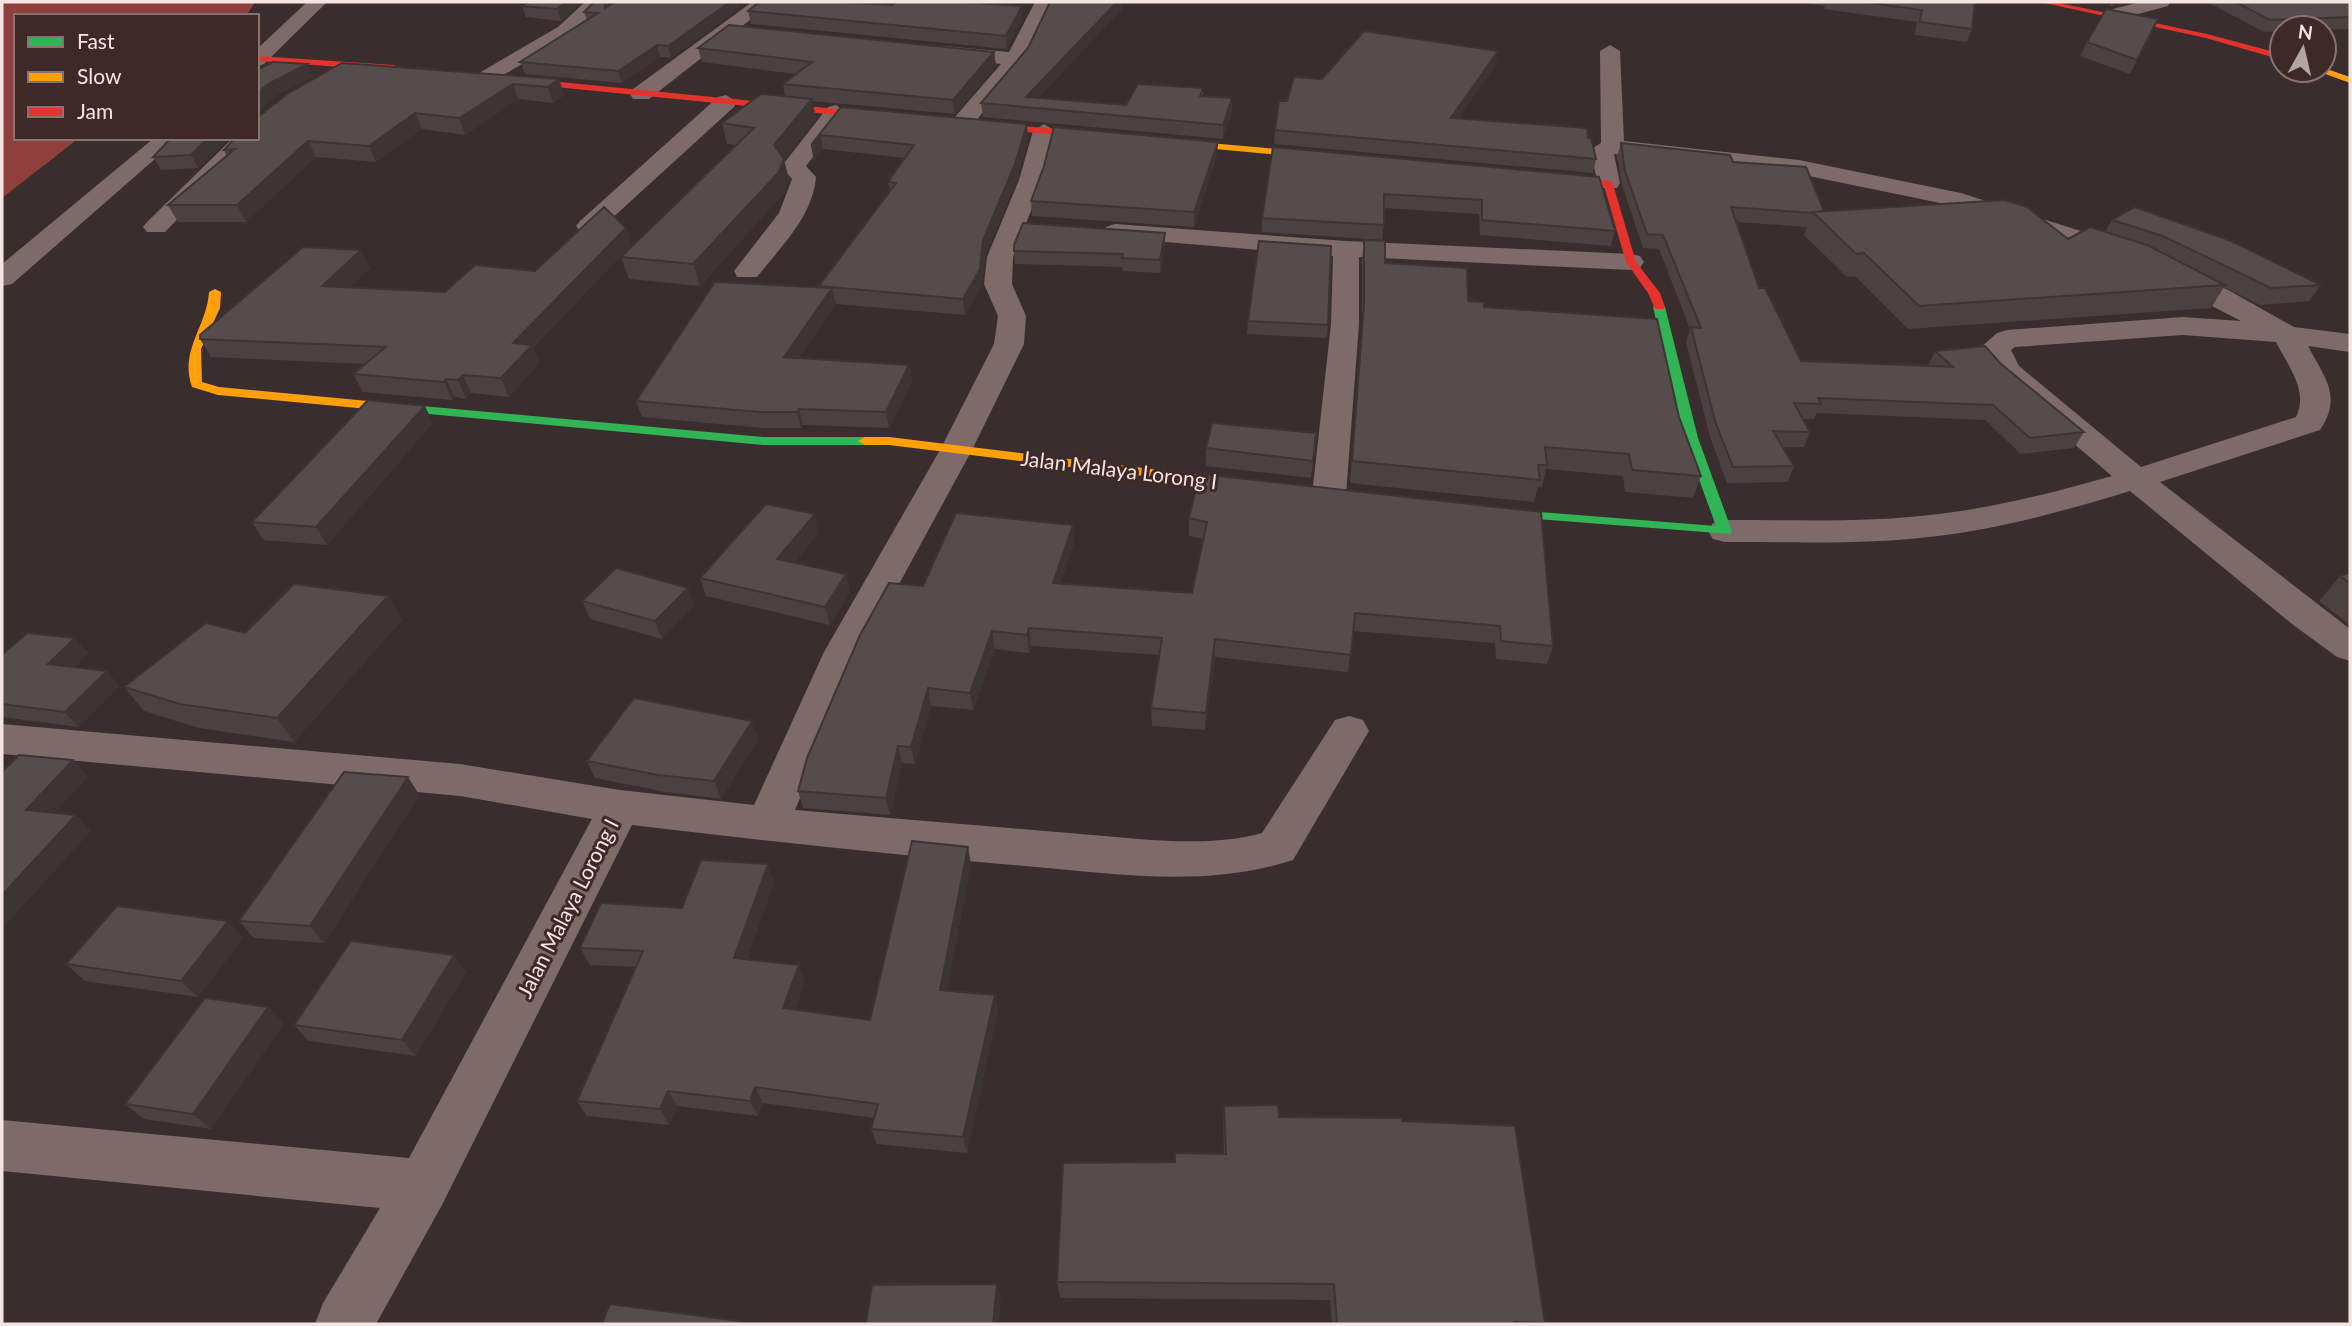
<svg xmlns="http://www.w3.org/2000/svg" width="2352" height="1326" viewBox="0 0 2352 1326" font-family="Lato,sans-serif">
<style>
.water{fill:#90403c}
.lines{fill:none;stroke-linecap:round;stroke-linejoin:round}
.street{fill:#7e6a68;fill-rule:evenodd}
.fast{fill:#30b455;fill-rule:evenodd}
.slow{fill:#ff9f0a;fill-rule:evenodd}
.jam{fill:#e5322d;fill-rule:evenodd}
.wall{fill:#4a4140}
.shaded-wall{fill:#3c3534}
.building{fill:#564c4b;stroke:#3c3534;stroke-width:2}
.labels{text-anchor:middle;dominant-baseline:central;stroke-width:6;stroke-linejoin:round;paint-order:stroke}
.street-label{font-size:21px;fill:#f4e5e3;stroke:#3f2927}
</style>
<rect width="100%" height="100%" fill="#392e2d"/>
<path class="water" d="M2 2H255L246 16H16V138H79L2 198Z"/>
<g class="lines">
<path class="street" d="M307 2H327L264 64 257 66V49Z
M585 2H605L572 35 493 81H479L475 77 479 73 558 27Z
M752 2H773L649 99H633L630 94 633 89Z
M1035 2H1053L1027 59 970 128H954L951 123 954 118 1001 64 944 58 934 52 944 46 1009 52Z
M2140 2H2170L2168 6 2112 21 2102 15 2105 11Z
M1610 45 1620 51 1624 141 1799 160 1961 193 2153 254 2230 291 2294 327 2350 334V352L2308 346C2324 377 2343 396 2320 430L2160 482 2350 629V661L2337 657 2292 624 2130 491C2068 510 2003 528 1938 536 1868 545 1796 542 1725 542L1713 539 1708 531 1713 523 1725 520C1796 520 1868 523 1939 514 1998 507 2055 492 2112 476L1995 377 1980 348 1997 333 2007 330 2183 317 2241 321 2135 266 1945 204 1799 174 1614 154 1620 183 1617 188H1599L1590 150 1601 143 1600 51ZM2183 335 2276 342C2288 366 2309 391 2296 417L2141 467 2019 366 2011 350 2015 347Z
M726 95 737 102 734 107 598 231H580L576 226 580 221 718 97Z
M836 105 847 112 806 166 816 177C813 216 780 248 757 277H737L734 271 779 213 792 179 781 167 828 107Z
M1044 124 1055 131 1043 180 1013 257 1012 284 1026 316 1024 344 972 450 862 652 795 810 1151 840C1189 842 1226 843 1262 833L1335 720 1349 716 1363 720 1369 731 1293 860C1202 890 1106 872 1013 865 886 854 759 840 632 825L442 1205 376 1324H315L323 1303 380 1208 2 1171V1120L409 1158 592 819 460 796 2 754V724L460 764 620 790 754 805 824 652 940 450 994 344 998 316 984 284 987 257 1019 180 1033 131Z
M154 138H179L12 284 2 286V264Z
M233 138H257L165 232H147L143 227 147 222Z
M1115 224 1346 241 1631 254 1640 256 1644 262 1640 268 1631 270 1359 257V324L1346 495 1341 502 1329 505 1317 502 1312 495 1331 324 1333 256 1106 237 1102 232 1106 227Z"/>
<path class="fast" d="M1659 304 1665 307 1698 438 1732 531 1730 534 1486 515 1484 512 1486 509 1491 508 1716 526 1684 438 1653 307Z
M411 405 763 437H865L872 441 865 445H763L407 412 405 409Z"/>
<path class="slow" d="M2324 68 2350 77V83L2320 72 2319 70H2324Z
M1164 139 1324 153 1329 156 1324 159 1161 144 1159 142Z
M215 289 221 292 220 308 201 349 202 382 219 387 411 405 417 409 411 413 218 395 192 387C179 351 207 326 209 292Z
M889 437 1250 481 1257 485 1250 489 889 445H865L858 441 865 437Z"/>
<path class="jam" d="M2040 2H2054L2207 34 2282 54V60L2206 38Z
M257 56 394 65 398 68 394 71 260 61Z
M509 77 888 114 893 117 888 120 506 82 505 80Z
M976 122 1104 133 1109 136 1104 139 973 127 971 125Z
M1548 174 1612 181 1636 262 1660 293 1665 307 1663 309H1655L1648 293 1626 262 1604 186 1545 179 1543 177Z"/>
</g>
<path class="wall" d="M581 2 561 21 526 17 522 6Z
M594 2H608V6L615 2H738L739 8 671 58 660 57 622 83 525 74 520 62 587 20 584 12Z
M1050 2H1122V9L1038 98 1126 105 1203 88V96L1232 111 1223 139 983 117 981 103 1028 48Z
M1797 2H1975L1972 29 1967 42 1915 35 1917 22 1824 9 1825 6Z
M2104 2H2131L2112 6H2110L2111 3Z
M2207 2H2350V29L2324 30V28H2282V31L2264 32Z
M748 11 1023 19 1007 49 751 24Z
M2158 19 2130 74 2080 56 2087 42Z
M698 48 994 52 996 66 955 114 812 101 816 119 784 159 789 180 784 193 700 286 629 279 621 257 736 145 727 144 722 123 785 96 783 84 796 74 702 62Z
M1496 64 1458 119 1588 138 1596 159 1593 173 1274 144 1275 130 1287 101 1322 79Z
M559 79 564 95 553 103 518 99 465 135 422 129 376 162 316 157 246 222H178L168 205 227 156 224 150 259 118 287 94Z
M841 107 1028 138 1017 179 985 256 982 285 965 315 836 304 799 357 909 365 912 381 889 428 803 425 801 428H763L642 417 636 401 819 288V286L890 191 888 182 905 158 823 149 814 160 811 145Z
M229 138 198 168 161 170 153 157Z
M1621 143 1733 162 1824 211 2068 239 2105 232 2112 220 2321 285 2309 301 2260 305 2224 287 2211 308 1908 329 1855 276 1847 277 1804 235 1807 227 1736 222 1759 288 1801 361 1928 366 1935 351 2001 364 2084 432 2074 448 2021 454 1985 420 1817 413 1814 419H1803L1810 432 1804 447H1783L1794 466 1788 482 1727 483 1710 437 1686 342 1690 329 1659 249 1643 248 1622 185 1617 157Z
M1273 147 1615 231 1611 246 1480 235 1479 214 1384 208V225L1382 240 1262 232V218Z
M1217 156 1194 227 1032 216 1031 201 1044 166Z
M626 228 631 245 533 348 539 363 509 397 471 393 466 399 455 397 452 400 363 392 353 374 365 364 211 357 200 339 370 268 348 288 445 292 535 271Z
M1364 240 1385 263 1468 301 1484 307 1679 417 1701 476 1693 498 1625 492 1623 476 1546 469 1542 487H1538L1534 502 1350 483 1362 324V260Z
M1165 246 1161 273 1123 271 1122 267 1015 264 1014 251Z
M1248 321 1328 325 1327 338 1247 334Z
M433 423 327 545 263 540 252 522Z
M1316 433 1311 478 1206 466V448Z
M1200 474 1553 646 1547 664 1496 659 1495 643 1353 631 1348 672 1215 657 1205 730 1152 726 1151 708 1160 655 1031 646 1029 653 995 649 973 710 931 706 915 764 902 763 890 815 803 808 798 791 923 586 1073 525 1074 543 1060 584 1192 593 1204 539 1189 536V518Z
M819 532 794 563 846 574 850 592 830 625 706 596 700 578Z
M2350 573V625L2319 601 2340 576Z
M688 588 694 605 662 639 590 619 582 601Z
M402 620 294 742 199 728 144 711 124 687 245 633Z
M75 638 88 653 74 667 107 671 119 686 78 727 2 717V655Z
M758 739 721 799 666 792 595 778 587 761Z
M408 777 419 795 324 943 254 938 239 921Z
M971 864 947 990 995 995 998 1011 967 1153 877 1144 871 1129 874 1118 763 1103 758 1116 677 1106 669 1125 587 1116 577 1101 636 967 590 965 580 948 682 908 774 881 747 959 805 981 795 1010 870 1020Z
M243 938 198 997 85 981 66 964Z
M466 972 416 1056 309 1041 294 1025Z
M284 1023 211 1129 144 1119 125 1104Z
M1224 1106 1279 1117 1402 1121 1545 1323 1544 1324H1332L1330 1300 1060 1298 1057 1282 1175 1162 1224 1154 1223 1124Z"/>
<path class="shaded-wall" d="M566 2H581L561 21 557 9Z
M730 2H738L739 8 671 58 668 46Z
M1117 2H1122V9L1029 108 1026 97Z
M2115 2H2131L2112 6Z
M1022 6 1023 19 1007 49 1006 36Z
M657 45 660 57 622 83 618 71Z
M1498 51 1496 64 1449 132 1451 118Z
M994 52 996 66 955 114 953 100Z
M307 64 313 77 276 96 257 111V93L270 83Z
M559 79 564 95 553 103 548 87Z
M513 84 518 99 465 135 459 118Z
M1232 98V111L1223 139V125Z
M812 99 816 119 779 165 774 145Z
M415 113 422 129 376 162 369 146Z
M1027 124 1028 138 1017 179 985 256 982 285 965 315 963 299 983 240Z
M821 135 823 149 814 160 811 145Z
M208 138H229L198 168 191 155Z
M308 141 316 157 246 222 237 205Z
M1218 142 1217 156 1194 227V212Z
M784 159 789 180 784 193 700 286 693 264Z
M626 228 631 245 533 348 539 363 509 397 501 378 513 343Z
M1165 233V246L1161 273 1160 260Z
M361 250 370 268 331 304 322 286Z
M832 288 836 304 788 373 784 357Z
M909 365 912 381 889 428 886 412Z
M463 375 471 393 466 399 458 380Z
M446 379 455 397 452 400 444 382Z
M425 406 433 423 327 545 316 527Z
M799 409 803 425 801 428 797 412Z
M815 514 819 532 782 577 777 559Z
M1073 525 1074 543 1055 601 1053 583Z
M846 574 850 592 830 625 825 607Z
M688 588 694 605 662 639 655 621Z
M388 596 402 620 294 742 277 718Z
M1029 628 1031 646 1029 653 1027 635Z
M992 631 995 649 973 710 970 693Z
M75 638 88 653 61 679 48 664Z
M1215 639V657L1205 730 1206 713Z
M107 671 119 686 78 727 65 712Z
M928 688 931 706 915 764 911 747Z
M752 721 758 739 721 799 714 781Z
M898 746 902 763 890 815 886 798Z
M73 760 88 777 42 826 26 810Z
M408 777 419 795 324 943 310 926Z
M76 815 91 831 2 929V895Z
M968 847 971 864 944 1006 940 990Z
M768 864 774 881 742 974 734 958Z
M228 921 243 938 198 997 181 981Z
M454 955 466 972 416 1056 402 1040Z
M799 965 805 981 790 1024 783 1008Z
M995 995 998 1011 967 1153 963 1137Z
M268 1007 284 1023 211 1129 193 1114Z
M755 1087 763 1103 758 1116 750 1101Z
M668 1091 677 1106 669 1125 660 1109Z
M997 1284 1001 1301 999 1324H993Z"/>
<path class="building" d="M529 2H566L557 9 522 6Z
M594 2H605V8L615 2H730L668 46 657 45 618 71 520 62 598 13 584 12Z
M759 2H841L893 5 896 2H962L1022 6 1006 36 748 11Z
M1050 2H1117L1026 97 1126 105 1138 84 1203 88 1200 96 1232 98 1223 125 981 103 1028 48Z
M1864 2H1975L1972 29 1920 22 1922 10Z
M2236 2H2350V17L2270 20Z
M2106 9 2158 19 2137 60 2087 42Z
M729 25 994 52 953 100 783 84 812 62 698 48Z
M1364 31 1498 51 1451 118 1587 128 1588 138H1591L1596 159 1275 130 1279 101H1287L1294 77 1322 79Z
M273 62 307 64 270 83 257 93V70Z
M342 63 559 79 548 87 513 84 459 118 415 113 369 146 308 141 237 205H168L235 149 224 150 235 138H257V118L287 94Z
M761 94 812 99 774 145 784 159 779 172 693 264 621 257 754 128 722 123Z
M841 107 1027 124 1015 164 983 240 980 269 963 299 819 286 896 183 888 182 914 145 821 135 811 145Z
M1054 127 1218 142 1194 212 1031 201 1044 166Z
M171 138H208L191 155 153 157Z
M1621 143 1730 155 1733 162 1806 167 1824 211 1813 212 1814 213 1731 207 1759 288H1765L1801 361 1953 367 1935 351 1985 346 2001 364 2084 432 2030 438 1993 405 1818 398 1821 404 1794 403 1810 432 1773 431 1794 466 1733 467 1715 421 1691 327 1701 328 1663 235 1647 234 1625 171Z
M1273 147 1599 177 1615 231 1482 220V200L1384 194V225L1262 218Z
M2005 200 2027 207 2068 239 2090 227 2147 245 2225 285 1919 306 1864 253 1856 254 1813 212Z
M604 207 626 228 513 343 532 345 501 378 463 375 458 380 446 379 444 382 353 374 386 347 200 339V335L303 247 361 250 322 286 445 292 475 265 535 271Z
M2135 207 2231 241 2321 285 2271 288 2163 236 2112 220Z
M1023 223 1165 233 1160 260 1122 258 1123 254 1014 251V245Z
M1364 240 1385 241V263L1467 268 1468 301 1484 302V307L1657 319 1679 417 1701 476 1632 470 1629 454 1545 447 1547 465H1538L1540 480 1352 461 1364 304Z
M1259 241 1331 246 1328 325 1248 321Z
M715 282 832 288 784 357 909 365 886 412 799 409 797 412H759L636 401Z
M368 400 425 406 316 527 252 522Z
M1212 423 1316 433 1313 461 1206 448Z
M1200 474 1541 512 1553 646 1501 641 1500 626 1355 613 1351 655 1215 639 1206 713 1151 708 1162 638 1029 628 1027 635 992 631 970 693 928 688 911 747 898 746 886 798 798 791 807 758 860 635 889 583 923 586 956 513 1073 525 1053 583 1192 593 1207 522 1189 518Z
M766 504 815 514 777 559 846 574 825 607 700 578Z
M616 568 688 588 655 621 582 601Z
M2350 573V583L2340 576Z
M294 584 388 596 277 718 180 704 124 687 206 623 245 633Z
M27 633 75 638 48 664 107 671 65 712 2 704V655Z
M634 698 752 721 714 781 658 775 587 761Z
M19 755 73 760 26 810 76 815 2 895V772Z
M344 772 408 777 310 926 239 921Z
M912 841 968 847 940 990 995 995 963 1137 871 1129 878 1104 755 1087 750 1101 668 1091 660 1109 577 1101 643 951 580 948 601 903 682 908 701 860 768 864 734 958 799 965 783 1008 870 1020Z
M117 906 228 921 181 981 66 964Z
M351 941 454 955 402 1040 294 1025Z
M205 998 268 1007 193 1114 125 1104Z
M1278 1105 1279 1117 1402 1118V1121L1515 1126 1545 1323 1514 1322V1324H1337L1334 1284 1057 1282 1063 1163 1175 1162V1153L1226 1154 1224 1106Z
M997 1284 993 1324H866L872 1285Z
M610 1304 762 1324H602Z"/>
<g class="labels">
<g class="street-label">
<text transform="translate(1119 469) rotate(7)">Jalan Malaya Lorong I</text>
<text transform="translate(567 908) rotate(-63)">Jalan Malaya Lorong I</text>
</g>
</g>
<rect width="2352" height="1326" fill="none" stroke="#f4e5e3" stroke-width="7"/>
<rect x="14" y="14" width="245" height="126" fill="#3f2927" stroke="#877472" stroke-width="2"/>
<rect x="28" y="37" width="35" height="10" fill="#30b455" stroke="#877472" stroke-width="2"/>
<text x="77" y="49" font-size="21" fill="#f4e5e3">Fast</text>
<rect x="28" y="72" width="35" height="10" fill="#ff9f0a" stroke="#877472" stroke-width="2"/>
<text x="77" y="84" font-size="21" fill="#f4e5e3">Slow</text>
<rect x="28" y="107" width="35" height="10" fill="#e5322d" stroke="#877472" stroke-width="2"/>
<text x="77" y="119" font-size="21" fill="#f4e5e3">Jam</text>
<g transform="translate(2303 49) rotate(8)"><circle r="33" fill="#3f2927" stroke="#877472" stroke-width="2"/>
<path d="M0-5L12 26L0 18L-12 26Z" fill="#b3a5a3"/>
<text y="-10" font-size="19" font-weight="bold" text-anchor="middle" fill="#f4e5e3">N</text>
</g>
</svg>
